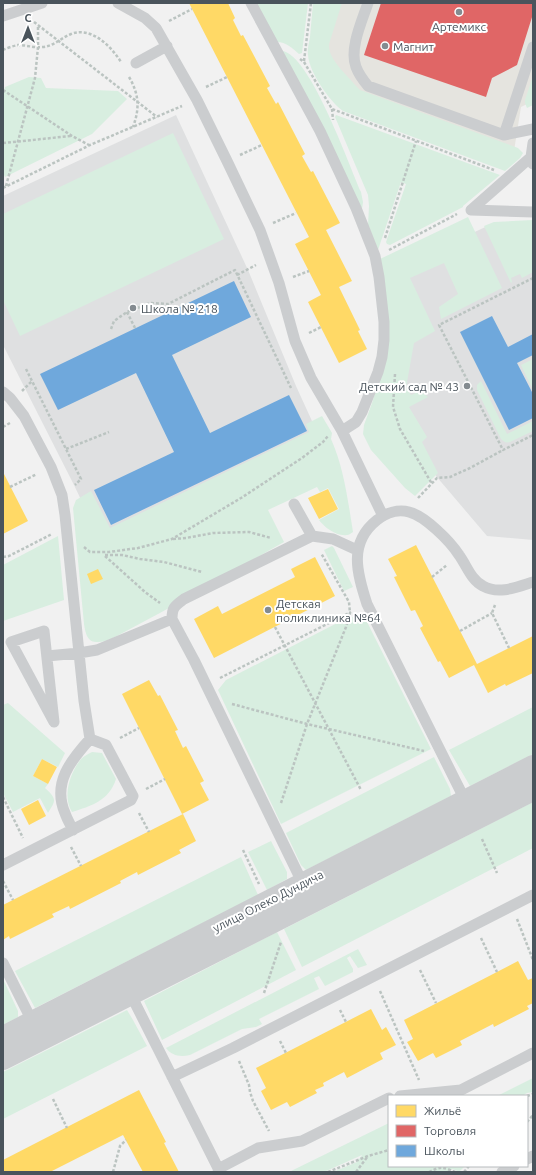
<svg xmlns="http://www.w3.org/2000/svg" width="536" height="1175" viewBox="0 0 536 1175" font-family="Ubuntu,sans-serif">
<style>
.commercial{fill:#e5e4df}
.education{fill:#dfe0e1}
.green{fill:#d8eee0}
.homes{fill:#ffd966}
.shops{fill:#e06666}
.schools{fill:#6fa8dc}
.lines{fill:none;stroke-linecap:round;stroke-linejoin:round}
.path{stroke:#bbc4c1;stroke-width:2.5;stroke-dasharray:3 2;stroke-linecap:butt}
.service{stroke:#cbcdcf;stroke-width:11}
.tertiary{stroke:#cbcdcf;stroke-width:22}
.poi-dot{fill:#848b90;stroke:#fff;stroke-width:1.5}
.labels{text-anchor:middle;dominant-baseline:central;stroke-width:4;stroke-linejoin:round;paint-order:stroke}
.poi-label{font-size:12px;fill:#4a545c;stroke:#fff;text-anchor:start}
.street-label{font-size:12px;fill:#4a545c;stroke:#fff}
</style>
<rect width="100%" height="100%" fill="#f1f1f1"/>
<path class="commercial" d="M338 3H533V101L521 107 514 151 359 94 323 49Z"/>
<path class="education" d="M176 115 248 270 296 386 317 432 105 550 74 485 3 345V196Z
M496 222 533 224V540L487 536 436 476 399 407 402 266Z"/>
<path class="green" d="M256 3H308L302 53 299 54C292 48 286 42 277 42Z
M313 3H342L329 44C327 58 347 75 356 86L360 90 518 148 523 153 520 158 505 171 343 111C330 102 309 72 308 55 307 49 309 43 310 37 311 25 312 14 313 3Z
M282 51C310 54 349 165 361 192L363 202 362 209Z
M533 76V105L527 108 525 103V100Z
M29 77 41 78 46 88 118 91 127 99 92 134 5 177 3 173V96L5 87Z
M336 115 500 175 463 206V207L390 245 387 244 386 242 406 184 401 182 378 250 368 225 369 206 368 195 338 124 335 117Z
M173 133 224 239 20 336 3 300V214Z
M468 217 502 288 441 319 439 307 458 294 444 263 410 278 435 331 414 343 406 388 411 395 420 391 428 397 409 407 427 437 422 442 438 473 415 496 405 488 371 450 363 434 364 425 372 403 387 354 380 259Z
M533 220V272L522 278 520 274 511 278 512 282 511 283 484 226 494 222Z
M533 359V390L521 365Z
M481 381 507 434 533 421V431L510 442C506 443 504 442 501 439L477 390V385Z
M322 416 332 433 331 439C344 468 348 501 353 532 351 533 349 535 347 535 337 537 324 527 319 520L339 509 328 488 320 492 317 487 268 510 284 542C233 571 182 602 130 629 120 634 107 643 96 642 87 642 85 631 84 624L73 508 76 500 91 491 110 528 309 432 306 424Z
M58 536 64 600 3 621V565Z
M332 546 334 548 353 587 344 591 324 550Z
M352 617 364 619 367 622 431 749 281 824 218 690 226 680 345 619Z
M8 703 65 753 58 767 42 759 33 776 48 784 45 788C57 799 56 800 48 813L40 798 13 812 3 793V705Z
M533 707V754L470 786 449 750Z
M92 752 102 753 116 779C109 801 91 806 72 812 62 796 70 773 81 759 84 756 88 754 92 752Z
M434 757 450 789 451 796 306 870 301 865 286 833Z
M533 802V848L302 967 284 929Z
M271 841 287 872V879L267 890 248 852Z
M241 857 258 895 35 1008 15 971Z
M277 932 296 970 162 1040 144 1001Z
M358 949 367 965 358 968 350 956 347 958 353 969V972L325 986 319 976 314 978 319 989 259 1019 262 1024 256 1027 242 1029 190 1055C180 1057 172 1056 166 1048Z
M3 979 18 1011V1017L3 1025Z
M127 1010 133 1020 147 1046 3 1119V1072Z
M533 1078V1092L527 1093 522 1096H497Z
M389 1123V1166H465L459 1172 453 1169 449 1171 450 1172H333L357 1162 362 1155 324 1172H289Z"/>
<path class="homes" d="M189 3H228L235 18 233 20 241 36 243 35 270 86 267 88 276 104 278 102 305 154 302 156 311 172 313 171 340 223 326 230 352 281 339 287 360 330 358 331 367 349 339 363 308 302 321 295 295 244 309 237Z
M3 472 28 521 3 534Z
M328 489 338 509 319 519 308 498Z
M416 545 477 664 533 636V673L506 686 505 684 488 693 474 665 449 678 440 661 438 662 420 628 423 626 415 610 411 611 394 577 397 576 388 559Z
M315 557 335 596 214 658 194 619 218 606 222 614 295 577 291 569Z
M98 569 103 579 91 584 87 574Z
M149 680 158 696 160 695 178 730 175 731 183 748 186 746 204 781 200 783 209 800 182 814 122 694Z
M42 759 57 767 48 784 33 776Z
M38 800 46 816 29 825 21 809Z
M183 814 196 841 179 850 181 853 138 875 137 872 120 881 121 883 70 909 69 906 52 914 54 917 10 939 9 936 3 940V905Z
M518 961 528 980 533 978V1003L527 1006 529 1009 494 1027 493 1024 460 1041 462 1045 436 1058 433 1053 418 1061 407 1042 413 1039 404 1020Z
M371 1009 382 1030 386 1027 396 1045 380 1053 383 1059 347 1078 344 1072 323 1083 324 1086 315 1090 317 1093 290 1107 287 1102 271 1110 261 1091 266 1088 256 1068Z
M139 1090 166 1142 164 1143 179 1172H143L123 1135 50 1172H3V1160Z"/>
<path class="shops" d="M381 3H533V14L517 65 492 78 486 97 364 55Z"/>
<path class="schools" d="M234 281 251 317 172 355 210 433 289 395 307 431 111 525 94 490 174 452 136 373 58 410 40 374Z
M492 316 508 347 533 334V355L517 363 533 394V418L509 430 460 332Z"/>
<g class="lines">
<path class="path" d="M169 21 192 9
M34 22 157 117
M3 50C7 48 13 46 18 45 26 45 34 48 43 47 54 46 61 38 71 34 91 26 111 46 121 62
M300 59 304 62 332 109 494 170
M304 61 311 3
M129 77C139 94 140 108 133 127
M206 87 227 77
M3 90 72 136 89 145
M332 109 333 120
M3 143 71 136
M240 155 262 145
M6 186 35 78 38 47V25
M3 188 90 145 182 106
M273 223 296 213
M385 238 416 141
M389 250 457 214
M237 275 256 265
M293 277 309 271
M533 278 439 325 503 450 533 435
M127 312 135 328
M111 329 114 321 127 312 150 303 168 304 235 270 291 388
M309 333 321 327
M26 369 81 479 75 485
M395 374 393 407 400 429 432 484
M22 391 32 381
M3 427 10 423
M66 449 109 432
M10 487 37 474
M418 498 437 478 450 477 470 468 503 450
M173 539 186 538 213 533 249 532 271 538
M84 547 90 552H109L138 548 172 539 241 498 302 458 323 442 328 436
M105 555H122L140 559 164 562 202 572
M105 556 145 592 160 603
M3 557 9 556 52 534
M432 577 447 565
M495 605 492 613 509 648
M275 627 361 790
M460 631 492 613
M220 678 351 612
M232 704 307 724 424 751
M120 738 139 728
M146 789 165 779
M3 797 23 838
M281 803 307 724 346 627 350 613 349 602 321 553
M139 813 149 832
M482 839 497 873
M71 847 81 866
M243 850 259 884
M3 881 13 900
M517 919 533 960
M481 938 497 972
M420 970 436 1003
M380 991 419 1080
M264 993 281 942
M340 1010 346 1022
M280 1041 286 1053
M239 1061 249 1085 250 1092 253 1101 269 1131
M527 1096 533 1094
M53 1099 67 1128
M527 1122 533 1115
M113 1172 120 1146 126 1140
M328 1172 368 1156 389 1150
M356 1172 368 1156
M429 1172C441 1166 443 1167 455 1172
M464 1172 469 1166"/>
<path class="service" d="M118 3 145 18 156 28 197 100 227 161 260 230 279 283 295 341 311 378 342 431 383 516
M251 3 320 131 356 208 375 256 379 277 384 322V340L382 357 378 372 362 412 356 422 342 431
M368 3C362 21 349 49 356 67 359 75 363 80 368 86L504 135 533 129
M3 16 42 3
M136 63 167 46
M504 135 533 47
M533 143 531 157 533 164
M471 210 531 157
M471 210 533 212
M3 392 10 398 24 416 51 467 62 495 65 515 79 653 47 656
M294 504 312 536
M172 619C172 607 175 606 184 599L312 536 333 539 357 550
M44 631 54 722 11 642Z
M467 804 367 604C357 573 348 543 377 520 386 513 398 509 409 512 425 516 450 541 459 555 467 566 471 580 483 586 499 595 517 587 533 582
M73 830C70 824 67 819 65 813 52 783 71 760 90 739
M3 865 131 800 133 796 106 745 90 739 84 701 79 653 97 650 172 619 194 660 304 886
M3 963 34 1025
M129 991 220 1172
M172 1077 233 1048 533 895
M400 1096 461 1090 533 1053
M527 1159 533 1156
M218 1169 258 1148 302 1141 389 1098
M502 1172 514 1166"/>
<path class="tertiary" d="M3 1037 533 766
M3 1059 533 790"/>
</g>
<g class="poi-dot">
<circle cx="459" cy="12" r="4"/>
<circle cx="385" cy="46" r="4"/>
<circle cx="133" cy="308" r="4"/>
<circle cx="467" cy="386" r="4"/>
<circle cx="268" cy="610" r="4"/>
</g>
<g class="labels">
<g class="poi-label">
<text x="459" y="26" text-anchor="middle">Артемикс</text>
<text x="393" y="46">Магнит</text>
<text x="141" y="308">Школа № 218</text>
<text x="459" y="386" text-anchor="end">Детский сад № 43</text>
<text x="276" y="603">Детская<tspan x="276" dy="14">поликлиника №64</tspan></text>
</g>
<g class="street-label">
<text transform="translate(268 901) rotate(-27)">улица Олеко Дундича</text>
</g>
</g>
<rect width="536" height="1175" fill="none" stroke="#4a545c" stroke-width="8"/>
<rect x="388" y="1095" width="140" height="72" fill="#ffffff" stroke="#b7bbbe"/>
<rect x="396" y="1105" width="20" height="12" fill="#ffd966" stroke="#b7bbbe"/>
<text x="424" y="1115" font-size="12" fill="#4a545c">Жильё</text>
<rect x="396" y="1125" width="20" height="12" fill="#e06666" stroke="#b7bbbe"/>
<text x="424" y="1135" font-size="12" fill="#4a545c">Торговля</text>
<rect x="396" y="1145" width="20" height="12" fill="#6fa8dc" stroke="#b7bbbe"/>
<text x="424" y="1155" font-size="12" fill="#4a545c">Школы</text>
<g transform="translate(28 28)" stroke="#ffffff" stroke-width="3" paint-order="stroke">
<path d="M0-3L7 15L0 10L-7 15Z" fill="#4a545c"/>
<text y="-6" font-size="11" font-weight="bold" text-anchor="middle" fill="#4a545c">С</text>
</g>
</svg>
